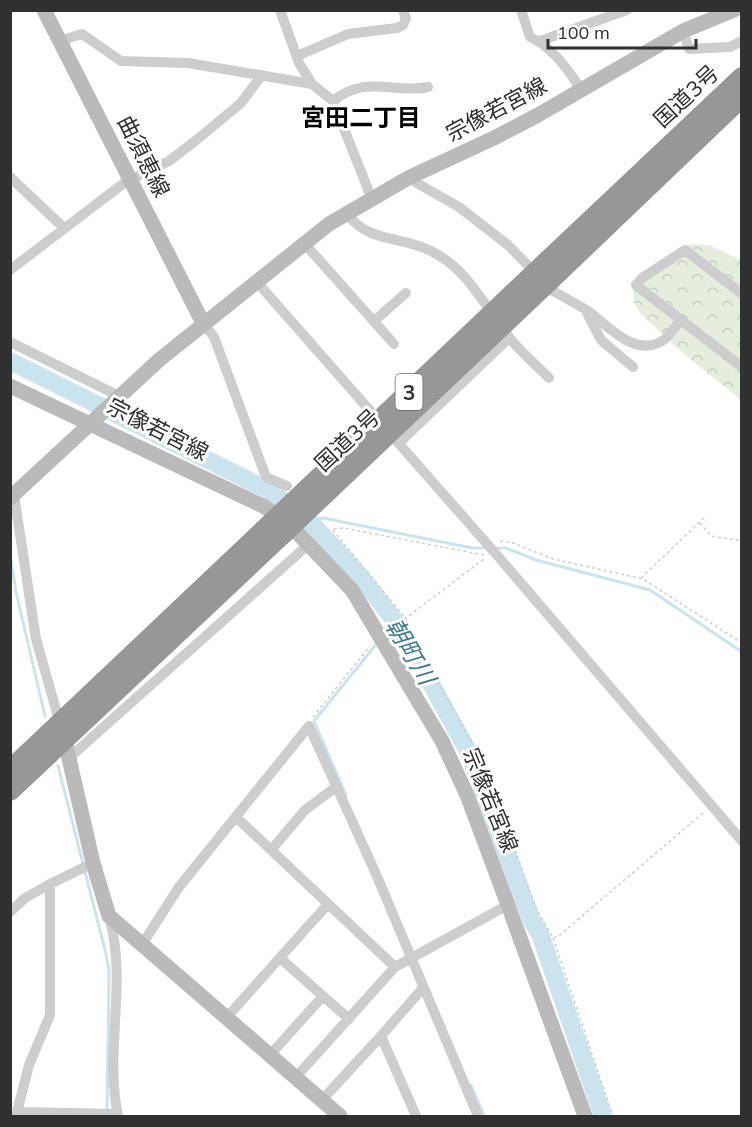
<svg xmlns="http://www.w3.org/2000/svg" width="752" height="1127" viewBox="0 0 752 1127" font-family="Mulish,'Noto Sans JP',sans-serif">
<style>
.forest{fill:url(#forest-crowns)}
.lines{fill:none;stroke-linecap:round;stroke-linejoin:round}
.stream{stroke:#cae3ec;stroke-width:3}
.river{stroke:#cae3ec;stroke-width:18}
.path{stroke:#cdcdcd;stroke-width:1.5;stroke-dasharray:3 3;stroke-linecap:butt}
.street{stroke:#cdcdcd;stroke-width:10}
.secondary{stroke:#bababa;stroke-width:15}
.highway{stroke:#979797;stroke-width:20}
.highway-bridge{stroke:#979797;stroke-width:20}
.labels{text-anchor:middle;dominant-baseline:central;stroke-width:6;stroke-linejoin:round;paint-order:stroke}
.shield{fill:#fff;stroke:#6e6e6e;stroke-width:1.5}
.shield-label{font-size:21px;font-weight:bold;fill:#303030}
.street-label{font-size:22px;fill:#303030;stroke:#fff}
.neighbourhood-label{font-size:24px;font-weight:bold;fill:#000;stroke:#fff}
.water-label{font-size:24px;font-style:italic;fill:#3e7a92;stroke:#fff}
</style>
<defs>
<pattern id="forest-crowns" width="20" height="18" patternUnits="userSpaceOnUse" patternTransform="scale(1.5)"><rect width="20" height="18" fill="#e7edde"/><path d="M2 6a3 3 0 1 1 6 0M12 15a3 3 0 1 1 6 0" fill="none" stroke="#c6ccbf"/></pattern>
</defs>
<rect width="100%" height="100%" fill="#fff"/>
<path class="forest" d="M691 244 709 245 741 260V400L678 349 640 313 634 302 633 283 677 250Z"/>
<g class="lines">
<path class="stream" d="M310 521 323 518 472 548H486
M495 548H506L536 560 650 590 742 652
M10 554 16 592 45 716
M386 638 401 629
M58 766 106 954 109 971 107 1112
M346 795 314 721 378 642
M471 1085 484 1116"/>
<path class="river" d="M10 361 270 491 309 521 337 551 361 577 401 629 468 751 532 921 540 934 603 1116"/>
<path class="path" d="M700 523 711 536 742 541
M500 541 513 543 553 559 643 579 742 643
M484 555 344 528 332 529 406 619 407 626 478 754 491 782 536 908 553 938 613 1116
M641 578 705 517
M390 630 484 559
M313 717 370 646
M537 945 560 935 704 812"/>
<path class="street" d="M280 10 299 63 312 84 333 101 371 197
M521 10 530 37C551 46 568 69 580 88
M683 31 689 49 730 47 742 41
M59 41 82 34 121 61 188 63 312 84
M540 41 627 10
M297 56 348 34 397 28 403 25 406 18 403 10
M333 101C366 74 393 94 428 87
M10 177 64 228
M408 178 459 207 508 245 553 291 585 309 601 340 633 367
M346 213C370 244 399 235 431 251 469 269 487 311 513 342 524 355 537 366 549 378
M304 243 394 344
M10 270 124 183 169 161 194 142 241 103 262 75
M256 281 496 554 742 841
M585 309C607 324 633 358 662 341 669 337 675 326 681 320L636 285 642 278 685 250 742 294
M681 320 742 367
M374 321 406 293
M203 323 214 337 266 477 287 486
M10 342 119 396
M399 443 509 338
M14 495 36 639 60 724
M69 758 309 544
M236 817 395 967
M272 849 305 810 336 787
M10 912 25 898 50 884
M109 916C128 982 104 1050 118 1116
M143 943 179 887 309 726 376 874 478 1116
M280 958 349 1019
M227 1017 328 904
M270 1055 323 996
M296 1077 395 967 508 905
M322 1100 381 1036
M18 1112 117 1114
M16 1116 29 1065 50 1015V884L93 863
M416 1116 381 1036 422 989"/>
<path class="secondary" d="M44 10 203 323
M10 386 263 506 288 523 352 590 442 741 467 795 508 905 585 1116
M10 498 159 360 329 224 408 178 494 138 538 115 683 31 734 10
M65 741 93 863 109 916 340 1116"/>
<path class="highway" d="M547 261 742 77
M559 272 742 97
M10 770 271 523
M10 791 283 534"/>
<path class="highway-bridge" d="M271 523 547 261
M283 534 559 272"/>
</g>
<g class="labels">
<rect class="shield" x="395.5" y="374" width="27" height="36" rx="4.5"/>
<g class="shield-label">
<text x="409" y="392">3</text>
</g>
<g class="street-label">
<text transform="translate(686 96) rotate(-43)">国道3号</text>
<text transform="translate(496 109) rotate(-28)">宗像若宮線</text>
<text transform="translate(144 156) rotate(63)">曲須恵線</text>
<text transform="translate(158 429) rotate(27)">宗像若宮線</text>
<text transform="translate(347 440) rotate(-43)">国道3号</text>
<text transform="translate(491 800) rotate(68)">宗像若宮線</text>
</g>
<g class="neighbourhood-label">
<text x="361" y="117">宮田二丁目</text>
</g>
<g class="water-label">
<text transform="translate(411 651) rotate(59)">朝町川</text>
</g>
</g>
<rect width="752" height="1127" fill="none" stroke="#303030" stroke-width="24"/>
<path d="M548 39v9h148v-9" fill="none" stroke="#303030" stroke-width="3"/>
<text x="557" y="39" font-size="18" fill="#303030" stroke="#ffffff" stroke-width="4.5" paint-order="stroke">100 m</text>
</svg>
